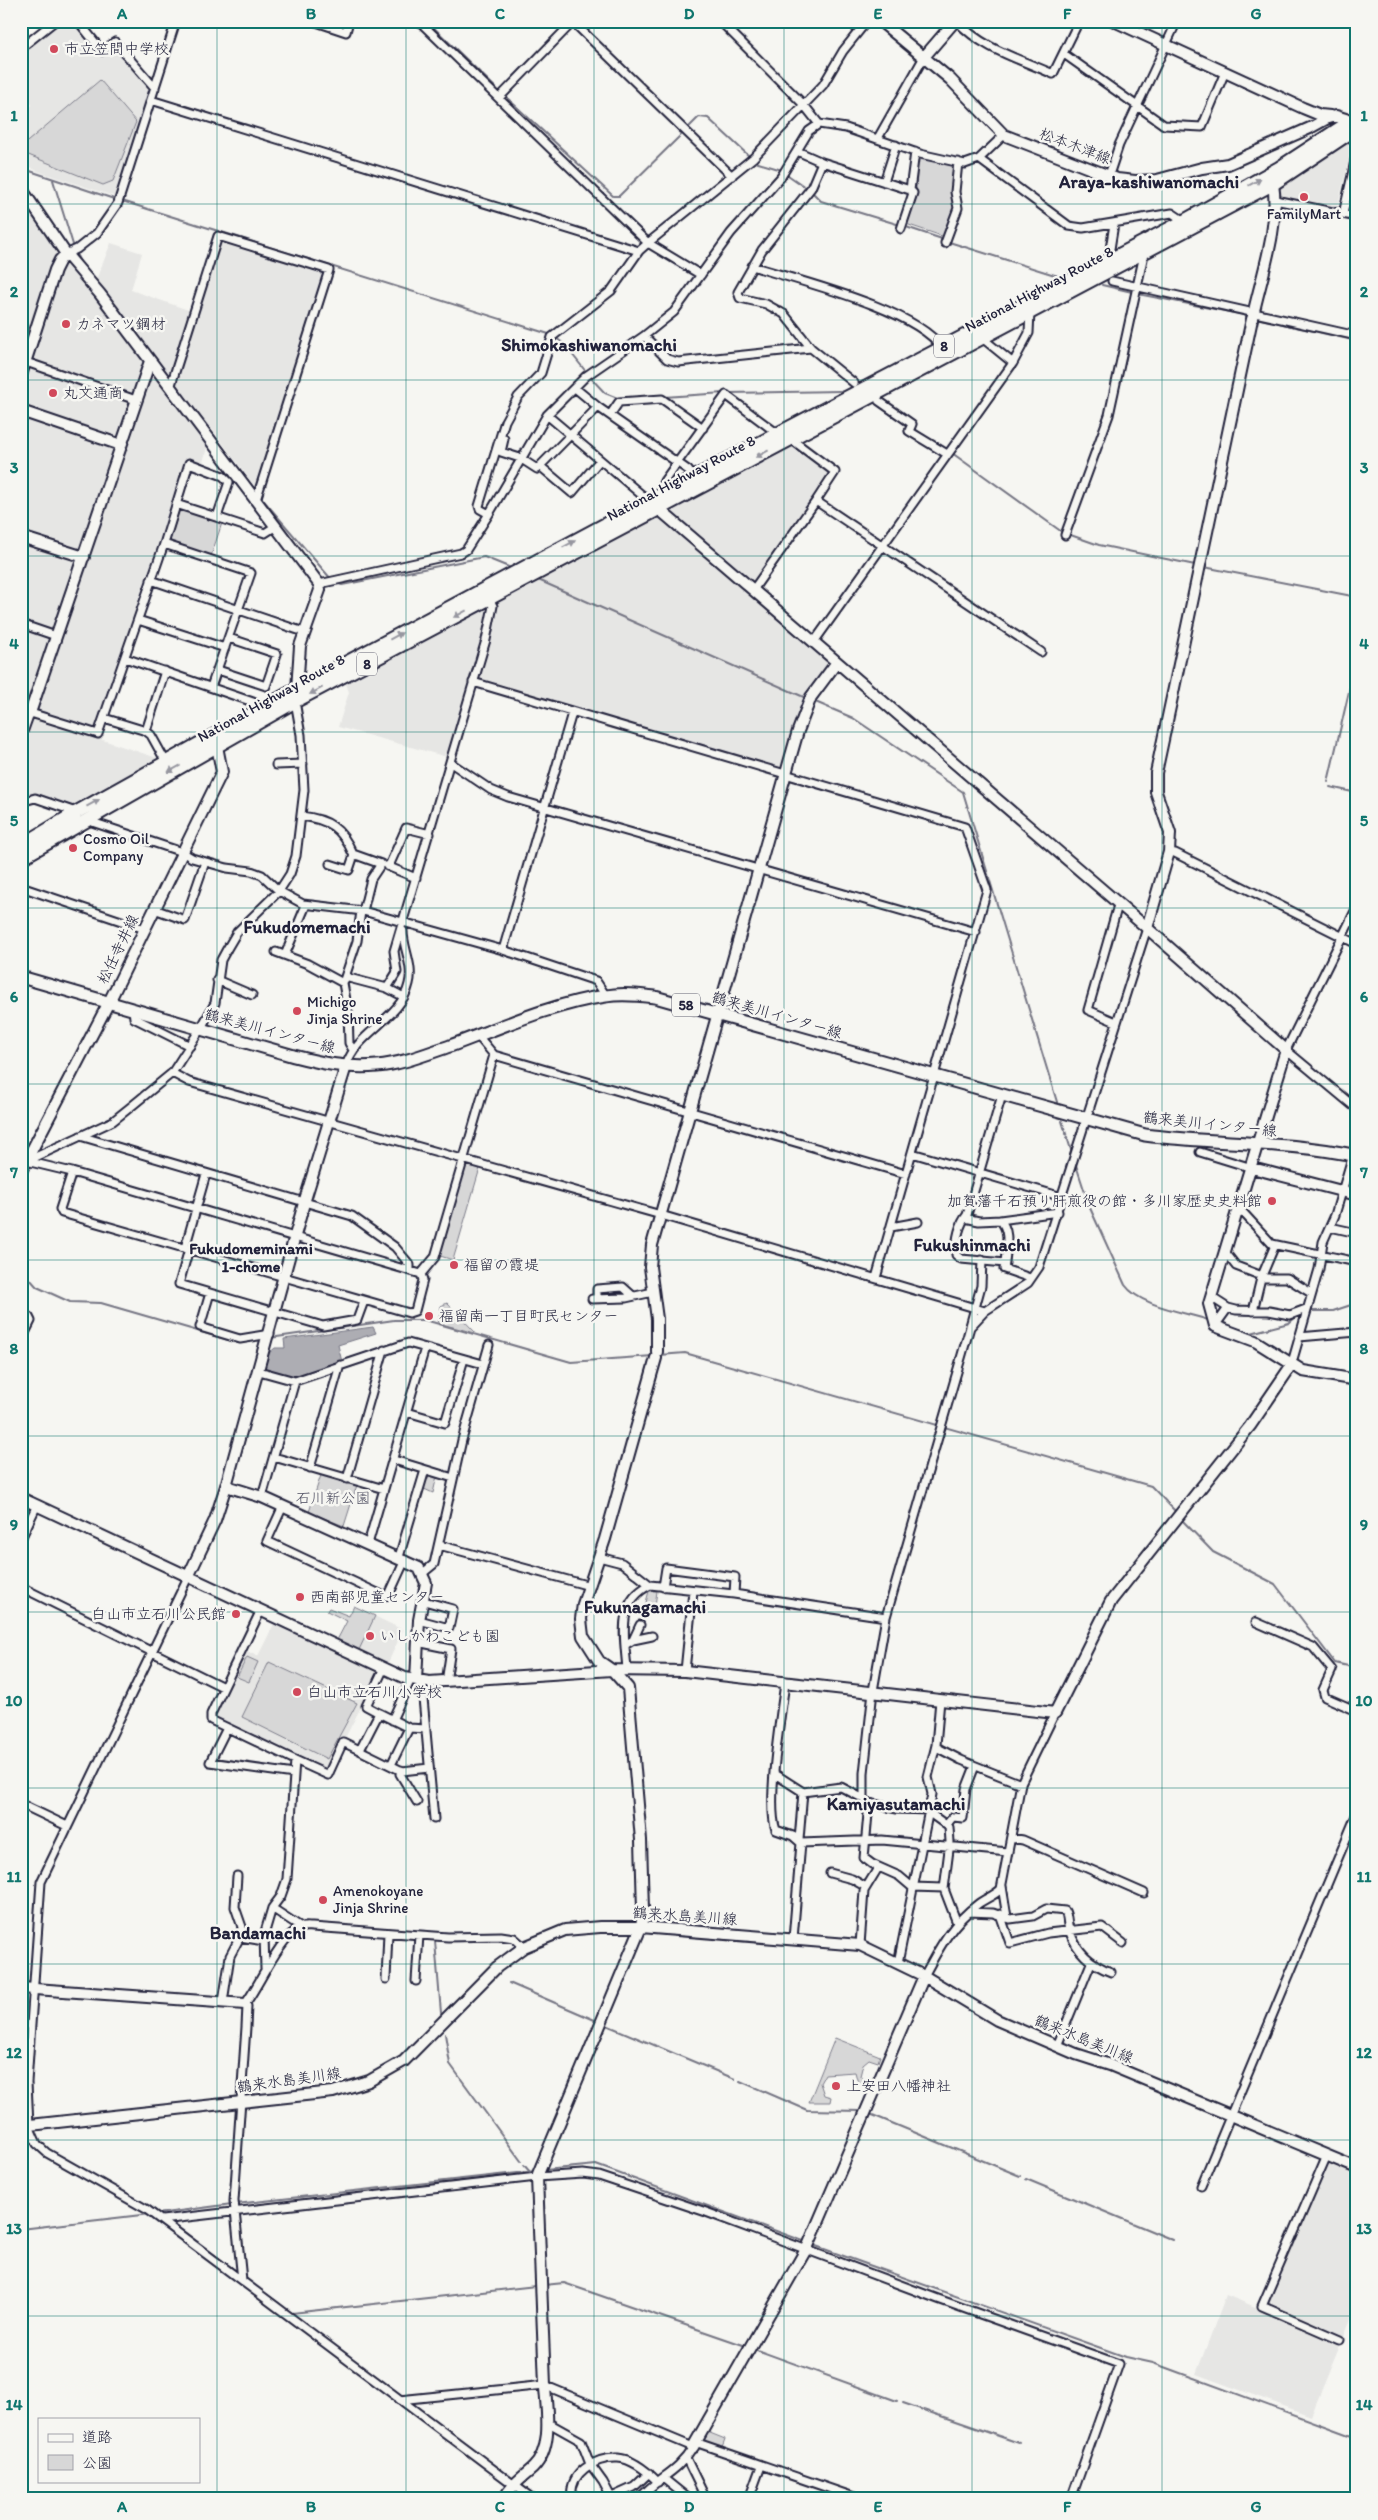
<svg xmlns="http://www.w3.org/2000/svg" width="1378" height="2520" viewBox="0 0 1378 2520" font-family="Itim,'Klee One',sans-serif">
<style>
.built{fill:#e6e6e4}
.green{fill:#d7d7d7;stroke:#7c7c89}
.water{fill:#adadb3;stroke:#757583}
.lines{fill:none;stroke-linecap:round;stroke-linejoin:round}
.stream{stroke:#757583;stroke-width:2}
.street-casing{stroke:#22223b;stroke-width:11}
.secondary-casing{stroke:#22223b;stroke-width:14}
.primary-casing{stroke:#22223b;stroke-width:15}
.highway-casing{stroke:#22223b;stroke-width:16}
.street{stroke:#f6f6f2;stroke-width:7}
.secondary{stroke:#f6f6f2;stroke-width:10}
.primary{stroke:#f6f6f2;stroke-width:11}
.highway{stroke:#f6f6f2;stroke-width:12}
.oneway{fill:#9797a0}
.grid{fill:none;stroke:#0f766e;stroke-width:1;stroke-opacity:0.55}
.poi-dot{fill:#d1495b;stroke:#f6f6f2;stroke-width:2}
.labels{text-anchor:middle;dominant-baseline:central;stroke-width:5;stroke-linejoin:round;paint-order:stroke}
.shield{fill:#f6f6f2;stroke:#626272;stroke-width:1}
.shield-label{font-size:14px;font-weight:bold;fill:#22223b}
.poi-label{font-size:15px;fill:#22223b;stroke:#f6f6f2;text-anchor:start}
.street-label{font-size:15px;fill:#22223b;stroke:#f6f6f2}
.park-label{font-size:15px;fill:#4f4f62;stroke:#f6f6f2}
.neighbourhood-label{font-size:16px;font-weight:bold;fill:#22223b;stroke:#f6f6f2}
.quarter-label{font-size:18px;font-weight:bold;fill:#22223b;stroke:#f6f6f2}
.neatline{fill:none;stroke:#0f766e;stroke-width:2}
.grid-label{font-size:16px;text-anchor:middle;font-weight:bold;fill:#0f766e}
</style>
<rect width="100%" height="100%" fill="#f6f6f2"/>
<filter id="ink" filterUnits="userSpaceOnUse"><feTurbulence type="fractalNoise" baseFrequency=".02" numOctaves="2"/><feDisplacementMap in="SourceGraphic" scale="10" xChannelSelector="R" yChannelSelector="G"/><feConvolveMatrix kernelMatrix="1 2 1 2 8 2 1 2 1" color-interpolation-filters="sRGB"/></filter>
<g filter="url(#ink)">
<path class="built" d="M59 21H73L100 55 114 46 150 90 116 197 37 171 21 162V114L32 105 21 91V51Z
M1355 136 1337 209 1280 197 1277 185Z
M21 199 56 251 91 292 111 243 142 253 131 290 194 312 219 239 326 272 259 492 212 429 202 466 186 459 94 737 157 758 71 807 21 792Z
M794 446 831 473 754 583 749 584 671 515 669 511Z
M655 518H663L828 660 782 770 480 681 477 677 499 599Z
M485 609 488 610 486 626 447 757 338 727 349 692 346 684Z
M354 1606 403 1630 387 1665 336 1642 347 1621 327 1611 329 1608 349 1616Z
M275 1622 379 1672 330 1767 322 1768 217 1719 215 1712 245 1651 258 1656Z
M1325 2160 1357 2172V2304L1311 2416 1196 2374 1226 2295 1260 2309Z"/>
<path class="green" d="M100 80 136 122 113 181 103 185 21 152V147Z
M918 157 955 165 953 200 955 205 945 237 906 224 916 190Z
M182 510 222 523 211 556 171 543 170 540 179 511Z
M465 1163 480 1168 453 1260 437 1255Z
M447 1303 475 1332V1333L438 1323 441 1306Z
M429 1474 437 1476 433 1493 422 1488 426 1476Z
M321 1475 357 1485 344 1526 309 1512Z
M649 1591H657L655 1606H645Z
M354 1606 375 1616 358 1652 336 1642 347 1621 327 1611 329 1608 349 1616Z
M247 1657 258 1662 249 1682 237 1677Z
M269 1662 357 1703 327 1759 242 1717Z
M835 2038 880 2056 878 2062 869 2059 863 2064 860 2076 871 2083 867 2087 858 2083 855 2072 825 2074 820 2083 824 2095 831 2097 830 2102H809Z
M705 2431 725 2439 722 2447 701 2440Z"/>
<path class="water" d="M373 1327 376 1333 338 1345 342 1362 298 1377 267 1370 265 1366 269 1353 275 1348H285L284 1339Z"/>
<g class="lines">
<path class="stream" d="M427 21 500 92
M506 97 613 196H619L684 132
M687 129 699 117 708 118 750 157
M755 162 782 170
M21 168 117 200
M785 173 808 189
M53 180 74 248
M812 192 821 201 900 225
M122 201 552 335
M906 227 942 239
M949 242 1058 276
M75 252 81 264
M1102 285 1132 292
M1138 294 1250 316
M1257 318 1357 341
M556 338 564 344 587 373
M147 348 170 378
M590 377 605 393 620 399
M175 384 256 491
M729 393 841 391
M664 397 724 393
M879 406 908 426
M913 428 948 451
M952 453 1062 532 1099 545 1195 565
M259 495 331 579
M1204 567 1357 597
M536 579 806 698
M336 583 342 585 484 557 511 568
M813 701 853 718 963 792 1057 1102
M1328 782 1357 657
M1330 787 1357 793
M1062 1121 1072 1153
M1075 1162 1090 1208 1125 1285C1140 1306 1184 1312 1208 1320
M21 1269 37 1287 70 1302 101 1303 239 1343 263 1339
M1308 1311H1333L1357 1303
M1232 1327 1251 1333 1289 1323 1297 1316
M270 1338 394 1320H425L571 1362 653 1356
M660 1355 685 1353 1151 1486 1176 1512
M1181 1519 1213 1552 1275 1584 1335 1663 1357 1668
M435 1941 441 2013
M509 1983 597 2021
M604 2024 735 2079
M445 2034 450 2064 521 2161
M740 2081 807 2110 861 2111
M870 2114 1020 2176
M524 2165 530 2172
M545 2170 596 2165 806 2242
M1026 2179 1173 2240
M236 2204 535 2171
M157 2214 232 2204
M21 2229 150 2214
M184 2232 236 2271
M813 2245 1126 2357 1153 2363 1357 2438
M245 2279 280 2304
M544 2285 564 2283 746 2346
M289 2311 292 2313 536 2286
M754 2349 897 2401
M903 2403 1019 2443"/>
<defs>
<path id="street" d="M78 21 102 51 115 42 155 88
M313 21 346 32 349 21
M419 21 648 243 701 275
M572 21 732 176
M720 21 804 105 819 124
M957 21C982 49 1020 59 1053 74L1079 21
M21 48 55 21
M1064 54 1164 125 1202 127 1225 72
M499 98 574 21
M151 100 639 251
M878 138 924 57
M797 151 822 162 811 188 762 250 738 292 740 298 766 304 784 314 811 348 854 383
M979 159 1069 226 1083 228 1172 213 1184 221
M822 162 910 190 915 152
M1109 175 1119 145 1177 21
M1356 175H1352L1357 150
M884 182 896 145
M1275 200 1357 217
M1343 214 1352 175
M901 229 913 193 910 190
M945 243 958 208 955 192 958 162
M1110 249 1114 224
M66 254 77 249 97 233 118 203 176 21
M752 266C799 281 916 309 942 348
M1112 281 1357 336
M644 336 667 359 678 362 811 348
M981 337 1013 363
M26 362 136 400
M170 388 218 236 329 270 256 500
M879 401 912 424 909 431 947 454
M598 407 688 470 694 478
M547 415 649 501
M610 415 619 402 662 399 703 428
M504 439 501 452 520 458 537 469 598 407 575 388
M791 439 835 472 816 501
M540 466 572 493 600 460
M665 493 662 486 664 481 726 395 778 434
M176 504 265 533 276 526
M489 514 480 509 479 506 505 421 518 397 541 373 552 337 611 291 639 251 648 243 753 158 823 85 843 51 867 21
M1065 535 1109 415 1143 259 1140 254
M164 544 251 573 211 687
M151 580 304 632
M319 584 461 553 466 550 489 514 547 415 586 376 644 336 674 312 731 233 781 177 809 131 819 124 846 128 920 154 965 164 979 159 1004 135
M753 590 816 501 1041 652
M138 620 225 648
M21 624 56 636
M814 642 1013 363 1029 333 1030 312
M125 658 253 702
M218 670 266 686 277 654 229 638
M473 682 965 827 987 890 876 1278
M21 710 98 734 164 544 189 463 223 476 229 482 217 517
M104 718 146 731 151 735 166 762
M146 731 165 671
M21 738 30 713
M451 763 491 790 508 797 976 932
M276 765 303 764
M21 797 28 800 35 798 76 812
M301 816C328 819 342 828 353 854L381 864 371 879 363 911
M92 822 182 852 192 858 227 868 251 871 262 875 279 891 303 904 363 911 503 950 596 981 606 996
M1169 852 1175 853 1357 944
M330 864 349 870 354 855
M387 866 416 878
M389 866 406 828 430 834
M21 887 145 929
M1357 907 1286 1050 1357 1109
M154 909 185 920 205 862
M503 950 572 713
M276 952 308 964 343 983
M285 955 306 905
M345 977 387 988 404 997
M217 980 252 995
M387 988 397 972 394 951 486 640 493 606 489 599
M133 1009 134 1018 190 1046
M1116 1022 1088 1010 1118 905
M478 1036 494 1055 906 1174
M353 1050 349 1043 348 1011 343 983 357 941 361 911
M346 1066C356 1032 401 1019 409 984 414 966 403 949 403 931
M172 1073 189 1082 661 1215 985 1311
M80 1136 352 1216 395 1247 410 1265V1270
M1200 1152 1252 1168
M912 1153 1062 1197
M26 1161 72 1172 421 1274
M27 1161 113 1121 133 1105 172 1073 201 1028 215 1003 221 960 227 949 237 932 279 891 290 874 296 856 304 790 301 735 295 701
M72 1172 60 1209 62 1213 409 1313 415 1311 423 1280 421 1274
M1238 1207 1272 1244 1357 1262
M965 1218 979 1221 1000 1220C1011 1231 1006 1248 1005 1263L961 1259 956 1255C956 1241 958 1226 967 1215L1002 1095
M1000 1220 1058 1212
M891 1227 918 1222
M1330 1227 1357 1233
M185 1248 206 1174
M189 1249 179 1284 323 1326 357 1320 364 1301
M1225 1252 1236 1266 1262 1276
M1005 1263 1004 1269 1007 1270 1030 1278
M421 1274 435 1257 494 1055
M1261 1278H1287L1311 1293
M210 1293 200 1327 240 1339 270 1334
M1211 1297 1228 1308 1236 1310 1269 1311 1290 1315 1306 1309
M592 1299 626 1298 653 1292
M597 1299V1289L623 1287 633 1296
M1253 1311 1261 1278 1275 1245
M21 1313 29 1317 31 1321 21 1341
M970 1326 981 1286 982 1260
M1215 1326 1228 1308
M1299 1337 1357 1332
M1291 1366 1319 1269 1323 1242 1335 1215 1357 1141
M259 1371 295 1381 408 1343 483 1364
M407 1412 445 1423 464 1359
M274 1457 384 1489
M394 1460 453 1478
M310 1468 340 1365
M347 1479 384 1350
M262 1497 295 1381
M283 1506 267 1541 384 1596 389 1595 405 1560
M21 1539 37 1505
M368 1544 425 1348
M439 1545 590 1586
M399 1557 425 1470
M599 1557 622 1563 650 1585 734 1594 886 1617
M423 1573 434 1564 462 1440 489 1345
M188 1577 41 1882 27 2082 29 2126 37 2144 47 2153 146 2209 533 2499
M21 1587 223 1687
M663 1587 666 1568 735 1577 734 1594
M260 1612 211 1714V1720L295 1760 287 1879 281 1896 272 1908 301 1927
M419 1620 449 1628 453 1609 424 1601
M1256 1622 1313 1647 1332 1670 1323 1690 1325 1697 1357 1711
M633 1640 640 1625
M417 1642 451 1649 446 1682
M625 1645 633 1640 652 1636
M627 1670C625 1638 615 1602 650 1585
M685 1671 693 1591
M416 1680 422 1687 434 1819
M785 1683C781 1714 766 1804 776 1830L793 1836 801 1843
M379 1713 409 1728 426 1729
M392 1720 411 1679
M227 1728 210 1762 294 1774
M936 1747 961 1760 1021 1784
M360 1750 379 1713 366 1706 383 1670
M295 1760 328 1775 343 1742 402 1771 429 1768
M391 1765 409 1728
M401 1770 400 1774 417 1802
M775 1774 803 1792 841 1787 864 1799
M869 1803 897 1809 929 1810 898 1963
M21 1804 67 1826
M929 1810 932 1794 928 1777 936 1745 940 1700
M928 1812 949 1827 950 1842 944 1889 957 1923
M947 1824 953 1817 963 1818 966 1789 975 1766
M1011 1838 1023 1840 1144 1893
M799 1840 803 1792
M801 1843 882 1840 1008 1852
M830 1873 852 1879 866 1887
M1002 1886 1007 1917
M944 1888 912 1887 899 1876 872 1864 864 1858 869 1803 864 1799V1773L873 1691 886 1617 970 1327 985 1311 1028 1283 1039 1267 1147 928
M969 1912 993 1913 1010 1919 1033 1916 1046 1909 1065 1911C1068 1917 1067 1924 1069 1930 1077 1952 1090 1964 1111 1972
M1000 1914 1010 1943 1048 1933 1102 1927 1123 1943
M240 1937 264 1941
M793 1939 801 1843
M860 1945 864 1891 878 1868
M265 1969 264 1935 272 1908
M924 1976C939 1948 952 1923 978 1904 986 1898 994 1896 1001 1889L1021 1783 1055 1713
M386 1979 388 1933
M416 1981 419 1935
M223 2002 230 1956 240 1937 242 1927 235 1907 237 1876
M1057 2046 1091 1963
M1327 2155 1262 2306 1340 2340
M1201 2186 1357 1813
M162 2220 537 2177 583 2174 599 2176 706 2212 938 2299 1119 2364 1071 2499
M242 2280 234 2201 246 2027 247 2006 245 2004C259 1986 280 1936 300 1928 304 1926 308 1927 312 1927L448 1937 501 1936 514 1938 524 1947
M399 2400 545 2385V2388H551L693 2447C677 2474 657 2477 639 2499
M547 2422 581 2441 590 2464 603 2482 612 2499
M695 2442 860 2499
M686 2458 706 2499
M663 2478 689 2499
M612 2497 634 2487 649 2473
M572 2499C568 2473 595 2457 618 2458 632 2459 648 2472 658 2482
M749 2499 761 2466"/>
<path id="secondary" d="M880 21 950 79 1004 135 1117 179 1135 181 1157 180 1202 168 1228 164 1310 128 1328 118 1336 116 1355 122
M1114 21 1303 108 1320 115 1330 116
M924 57 955 21
M21 188 66 254 100 294 319 584 320 590 300 646 297 689
M1253 315C1262 274 1280 226 1273 184
M1252 319 1156 773V792L1170 833 1169 852 1147 928 1286 1050 1209 1304 1215 1326 1255 1341 1303 1371 1357 1380
M21 375 55 270 60 260 66 254
M21 411 121 445
M654 505 1147 928
M21 537 84 557
M30 713 150 361
M1252 1168 1357 1195
M21 1171 109 1002 222 772 216 741
M657 1352V1319L650 1267 652 1245 798 731 811 697 837 662
M226 1486 262 1497 419 1568 426 1583 419 1620 416 1680
M21 1498 405 1678 429 1682 612 1670 685 1671 1055 1713 1111 1601 1250 1426 1291 1366
M188 1577 215 1520 226 1486 304 1203 346 1066
M21 1988 245 2004
M21 2126 333 2092 369 2081 404 2061 497 1967 524 1947 565 1930 600 1927H641L860 1945 924 1976 997 2020 1076 2054 1110 2065 1357 2168
M538 2174 641 1927 643 1910 641 1840 628 1688 612 1670 599 1661 583 1636 581 1619 583 1604 605 1539 656 1358
M537 2177 545 2385
M693 2447 808 2246 924 1976
M504 2499C511 2485 522 2478 533 2468 553 2448 547 2413 545 2388"/>
<path id="primary" d="M21 977 294 1056C321 1063 349 1069 377 1066 402 1064 426 1054 450 1046 499 1028 554 1003 606 996 622 993 639 995 655 997L1145 1135C1215 1144 1287 1141 1357 1156"/>
<path id="highway" d="M21 846 77 812 297 689 649 501 1184 221 1279 168 1357 117
M21 858 294 702 1273 184 1357 128"/>
</defs>
<use href="#street" class="street-casing"/>
<use href="#secondary" class="secondary-casing"/>
<use href="#primary" class="primary-casing"/>
<use href="#highway" class="highway-casing"/>
<use href="#street" class="street"/>
<use href="#secondary" class="secondary"/>
<use href="#primary" class="primary"/>
<use href="#highway" class="highway"/>
</g>
<defs><path id="oneway-solid" d="M-6-.8H1V-3.2L6.5 0L1 3.2V.8H-6Z" transform="scale(1.25)"/></defs>
<g class="oneway">
<use href="#oneway-solid" transform="translate(1255 182) rotate(-29)"/>
<use href="#oneway-solid" transform="translate(762 454) rotate(152)"/>
<use href="#oneway-solid" transform="translate(569 544) rotate(-28)"/>
<use href="#oneway-solid" transform="translate(460 614) rotate(152)"/>
<use href="#oneway-solid" transform="translate(396 636) rotate(-28)"/>
<use href="#oneway-solid" transform="translate(316 691) rotate(152)"/>
<use href="#oneway-solid" transform="translate(174 769) rotate(151)"/>
<use href="#oneway-solid" transform="translate(93 803) rotate(-29)"/>
</g>
</g>
<path class="grid" d="M217 21V2499M406 21V2499M594 21V2499M784 21V2499M972 21V2499M1162 21V2499M21 204H1357M21 380H1357M21 556H1357M21 732H1357M21 908H1357M21 1084H1357M21 1260H1357M21 1436H1357M21 1612H1357M21 1788H1357M21 1964H1357M21 2140H1357M21 2316H1357"/>
<g class="poi-dot">
<circle cx="54" cy="49" r="5"/>
<circle cx="1304" cy="197" r="5"/>
<circle cx="66" cy="324" r="5"/>
<circle cx="53" cy="393" r="5"/>
<circle cx="73" cy="848" r="5"/>
<circle cx="297" cy="1011" r="5"/>
<circle cx="1272" cy="1201" r="5"/>
<circle cx="454" cy="1265" r="5"/>
<circle cx="429" cy="1316" r="5"/>
<circle cx="300" cy="1597" r="5"/>
<circle cx="236" cy="1614" r="5"/>
<circle cx="370" cy="1636" r="5"/>
<circle cx="297" cy="1692" r="5"/>
<circle cx="323" cy="1900" r="5"/>
<circle cx="836" cy="2086" r="5"/>
</g>
<g class="labels">
<g class="shield">
<rect x="934" y="334.5" width="20" height="23" rx="4"/>
<rect x="357" y="652.5" width="20" height="23" rx="4"/>
<rect x="672" y="993.5" width="28" height="23" rx="4"/>
</g>
<g class="shield-label">
<text x="944" y="346">8</text>
<text x="367" y="664">8</text>
<text x="686" y="1005">58</text>
</g>
<g class="poi-label">
<text x="64" y="49">市立笠間中学校</text>
<text x="1304" y="214" text-anchor="middle">FamilyMart</text>
<text x="76" y="324">カネマツ鋼材</text>
<text x="63" y="393">丸文通商</text>
<text x="83" y="839">Cosmo Oil<tspan x="83" dy="17">Company</tspan></text>
<text x="307" y="1002">Michigo<tspan x="307" dy="17">Jinja Shrine</tspan></text>
<text x="1262" y="1201" text-anchor="end">加賀藩千石預り肝煎役の館・多川家歴史史料館</text>
<text x="464" y="1265">福留の霞堤</text>
<text x="439" y="1316">福留南一丁目町民センター</text>
<text x="310" y="1597">西南部児童センター</text>
<text x="226" y="1614" text-anchor="end">白山市立石川公民館</text>
<text x="380" y="1636">いしかわこども園</text>
<text x="307" y="1692">白山市立石川小学校</text>
<text x="333" y="1891">Amenokoyane<tspan x="333" dy="17">Jinja Shrine</tspan></text>
<text x="846" y="2086">上安田八幡神社</text>
</g>
<g class="street-label">
<text transform="translate(1075 146) rotate(21)">松本木津線</text>
<text transform="translate(1039 289) rotate(-28)">National Highway Route 8</text>
<text transform="translate(681 478) rotate(-28)">National Highway Route 8</text>
<text transform="translate(271 698) rotate(-29)">National Highway Route 8</text>
<text transform="translate(118 949) rotate(-64)">松任寺井線</text>
<text transform="translate(777 1015) rotate(16)">鶴来美川インター線</text>
<text transform="translate(270 1031) rotate(15)">鶴来美川インター線</text>
<text transform="translate(1210 1124) rotate(6)">鶴来美川インター線</text>
<text transform="translate(685 1916) rotate(4)">鶴来水島美川線</text>
<text transform="translate(1084 2039) rotate(22)">鶴来水島美川線</text>
<text transform="translate(289 2080) rotate(-8)">鶴来水島美川線</text>
</g>
<g class="park-label">
<text x="333" y="1498">石川新公園</text>
</g>
<g class="neighbourhood-label">
<text x="251" y="1248">Fukudomeminami<tspan x="251" dy="18">1-chome</tspan></text>
</g>
<g class="quarter-label">
<text x="1149" y="182">Araya-kashiwanomachi</text>
<text x="589" y="345">Shimokashiwanomachi</text>
<text x="307" y="927">Fukudomemachi</text>
<text x="972" y="1245">Fukushinmachi</text>
<text x="645" y="1607">Fukunagamachi</text>
<text x="896" y="1804">Kamiyasutamachi</text>
<text x="258" y="1933">Bandamachi</text>
</g>
</g>
<rect width="1378" height="2520" fill="none" stroke="#f6f6f2" stroke-width="55"/>
<rect x="38" y="2418" width="162" height="65" fill="#f6f6f2" stroke="#a1a1a9"/>
<rect x="48" y="2434" width="25" height="8" fill="#f6f6f2" stroke="#a1a1a9"/>
<text x="82" y="2442" font-size="15" fill="#22223b">道路</text>
<rect x="48" y="2455" width="25" height="15" fill="#d7d7d7" stroke="#a1a1a9"/>
<text x="82" y="2468" font-size="15" fill="#22223b">公園</text>
<rect x="28" y="28" width="1322" height="2464" class="neatline"/>
<g class="grid-label">
<text x="122" y="19">A</text>
<text x="311" y="19">B</text>
<text x="500" y="19">C</text>
<text x="689" y="19">D</text>
<text x="878" y="19">E</text>
<text x="1067" y="19">F</text>
<text x="1256" y="19">G</text>
<text x="14" y="121">1</text>
<text x="1364" y="121">1</text>
<text x="14" y="297">2</text>
<text x="1364" y="297">2</text>
<text x="14" y="473">3</text>
<text x="1364" y="473">3</text>
<text x="14" y="649">4</text>
<text x="1364" y="649">4</text>
<text x="14" y="826">5</text>
<text x="1364" y="826">5</text>
<text x="14" y="1002">6</text>
<text x="1364" y="1002">6</text>
<text x="14" y="1178">7</text>
<text x="1364" y="1178">7</text>
<text x="14" y="1354">8</text>
<text x="1364" y="1354">8</text>
<text x="14" y="1530">9</text>
<text x="1364" y="1530">9</text>
<text x="14" y="1706">10</text>
<text x="1364" y="1706">10</text>
<text x="14" y="1882">11</text>
<text x="1364" y="1882">11</text>
<text x="14" y="2058">12</text>
<text x="1364" y="2058">12</text>
<text x="14" y="2234">13</text>
<text x="1364" y="2234">13</text>
<text x="14" y="2410">14</text>
<text x="1364" y="2410">14</text>
<text x="122" y="2512">A</text>
<text x="311" y="2512">B</text>
<text x="500" y="2512">C</text>
<text x="689" y="2512">D</text>
<text x="878" y="2512">E</text>
<text x="1067" y="2512">F</text>
<text x="1256" y="2512">G</text>
</g>
</svg>
